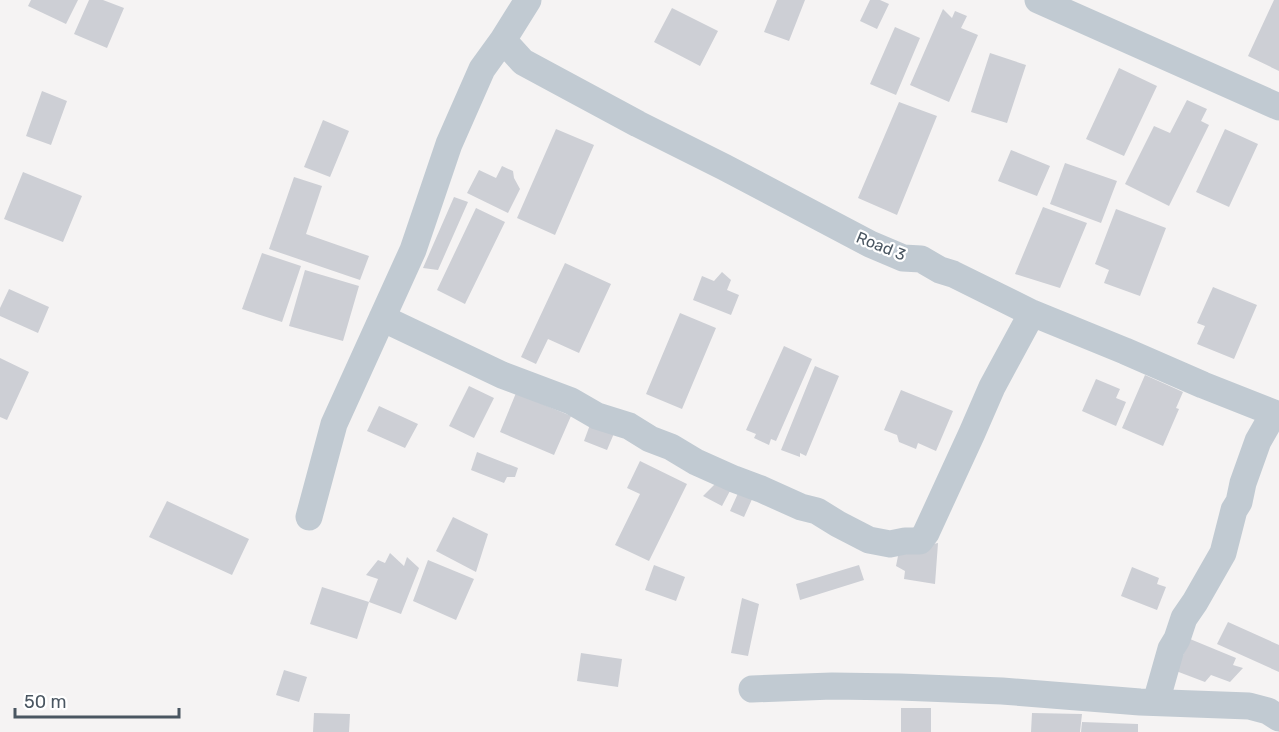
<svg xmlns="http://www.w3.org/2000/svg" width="1279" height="732" viewBox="0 0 1279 732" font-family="Rubik,sans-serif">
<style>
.building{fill:#cdcfd5}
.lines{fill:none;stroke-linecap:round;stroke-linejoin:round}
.minor{stroke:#c1cad2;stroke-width:27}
.labels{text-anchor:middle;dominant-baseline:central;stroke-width:4.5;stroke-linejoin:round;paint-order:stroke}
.street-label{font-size:16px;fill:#4a5661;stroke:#fff}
</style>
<rect width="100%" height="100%" fill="#f5f3f3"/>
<path class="building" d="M31 0H78L66 24 28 6Z
M89 0H103L124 8 107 48 74 34Z
M777 0H805L789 41 764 32Z
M870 0H880L889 4 877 29 860 21Z
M1274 0H1279V71L1248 56Z
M672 8 718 31 700 66 654 42Z
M943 9 952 18 955 11 967 16 961 28 978 35 949 102 910 85Z
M895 27 920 38 896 95 870 84Z
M990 53 1026 65 1007 123 971 112Z
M1119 68 1157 86 1124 156 1086 139Z
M42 91 67 101 51 145 26 136Z
M1187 100 1207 109 1201 121 1209 125 1169 206 1125 184 1154 126 1170 133Z
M899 102 937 116 897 215 858 198Z
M323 120 349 131 330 177 304 167Z
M556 129 594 145 555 235 517 218Z
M1225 129 1258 144 1229 207 1196 192Z
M1011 150 1050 166 1037 196 998 181Z
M1065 163 1117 181 1101 223 1050 204Z
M502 166 513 171 514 178 520 189 508 213 467 193 479 170 496 178Z
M23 172 82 196 63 242 4 219Z
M294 177 322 186 306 234 369 256 360 280 269 249Z
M454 197 468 202 438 270 423 268Z
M1043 207 1087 223 1060 288 1015 274Z
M476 208 505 222 465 304 437 290Z
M1116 209 1166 228 1140 296 1104 283 1109 270 1095 264Z
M262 253 301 266 282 322 242 309Z
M565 263 611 284 579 353 548 339 536 364 521 357Z
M305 270 359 286 343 341 289 326Z
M722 272 731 280 727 290 739 295 731 315 693 300 702 276 714 281Z
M1213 287 1257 305 1234 359 1197 344 1205 326 1197 323Z
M9 289 49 307 38 333 0 316V308Z
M680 313 716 328 682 409 646 394Z
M784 346 812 359 776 441 771 439 769 445 754 438 756 434 746 430Z
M0 358 29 372 7 420 0 417Z
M815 366 839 376 806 456 800 453V457L781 450Z
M1145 375 1183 392 1176 408 1179 409 1163 446 1122 428Z
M1096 379 1120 389 1116 398 1126 402 1116 426 1082 411Z
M469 386 494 398 474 438 449 426Z
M901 390 953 411 936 451 918 443 916 449 899 442 897 435 884 430Z
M516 393 571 416 554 455 500 432Z
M379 406 418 424 405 448 367 431Z
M591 422 615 431 607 450 584 441Z
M477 452 518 468 515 477H507L504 483 471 470Z
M640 461 687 484 649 561 615 545 640 494 627 488Z
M717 482 731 489 722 506 703 496Z
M739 491 753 497 744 517 730 511Z
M167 501 249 539 232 575 149 537Z
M453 517 488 534 476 572 436 551Z
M938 543 935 584 904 579 905 571 896 566 899 551Z
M390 553 404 566 407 557 419 568 401 614 369 602 357 639 310 624 322 587 369 602 378 579 366 575 378 560 385 563Z
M428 560 474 579 456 620 413 601Z
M654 565 685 577 676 601 645 590Z
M859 565 864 580 800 600 796 584Z
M1132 567 1159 578 1157 584 1166 587 1157 610 1121 596Z
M742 598 759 604 748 656 731 653Z
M1228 622 1279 645V672L1217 644Z
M1190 639 1236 658 1233 665 1243 668 1230 682 1211 675 1205 682 1176 671Z
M581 653 622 659 618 687 577 681Z
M284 670 307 677 299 702 276 695Z
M901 708H931V732H901Z
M314 713 350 714 349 732H313Z
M1032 713 1082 714 1080 732H1031Z
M1082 722 1138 724V732H1081Z"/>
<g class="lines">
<path class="minor" d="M1038 0 1279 107
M503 40 523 62 638 124 724 167 870 244 903 258 921 259 940 270 953 274 1032 313 1125 351 1203 385 1279 415
M382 318 502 375 571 401 597 416 629 426 650 439 671 447 696 462 734 479 761 489 801 507 817 511 838 524 869 540 890 544 905 541H920L926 533 972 433 992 387 1032 313
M309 517 334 424 413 250 449 144 482 69 503 40 528 0
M752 689 832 686 900 687 1002 691 1140 702 1249 706 1268 711 1279 718
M1156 702 1171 649 1177 639 1184 618 1195 602 1223 553 1234 510 1239 502 1243 483 1258 441 1274 413"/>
</g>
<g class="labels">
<g class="street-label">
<text transform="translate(881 246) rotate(22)">Road 3</text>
</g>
</g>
<path d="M15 708v9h164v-9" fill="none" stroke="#4a5661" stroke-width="3"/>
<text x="24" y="708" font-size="18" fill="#4a5661" stroke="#ffffff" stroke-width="4.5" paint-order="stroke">50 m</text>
</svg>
